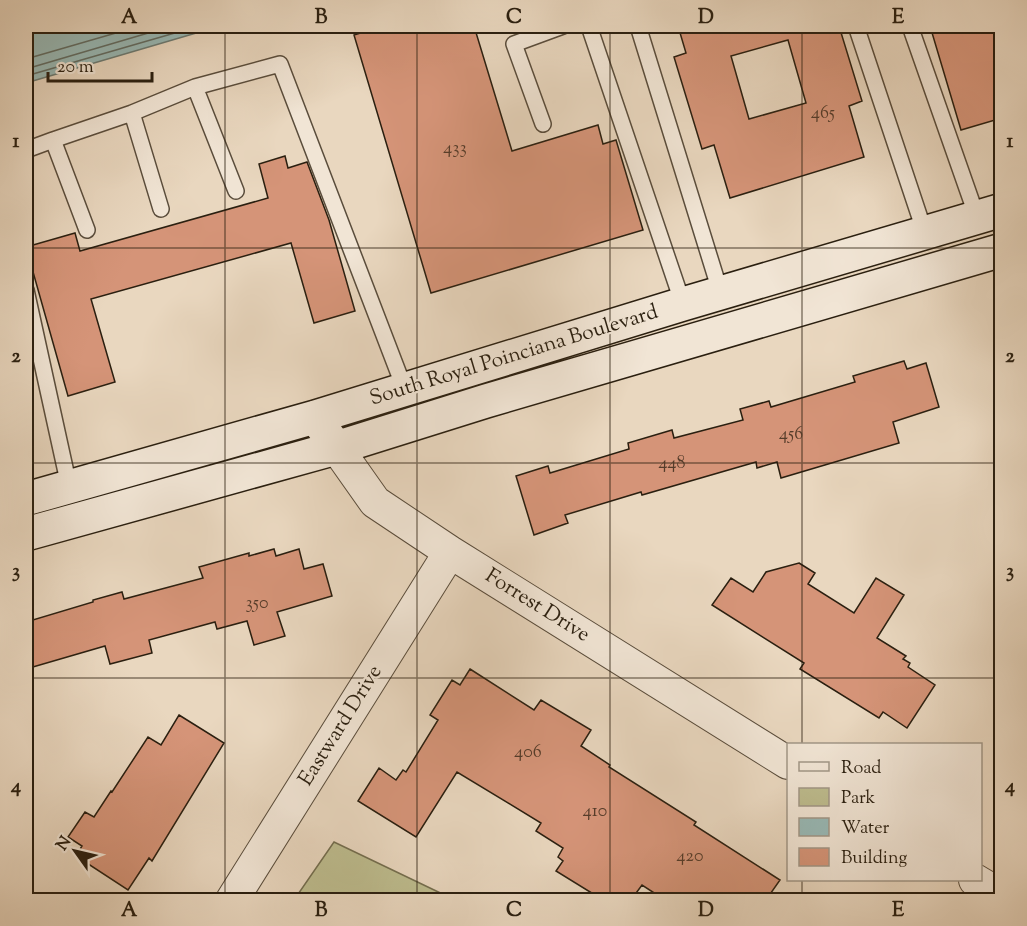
<svg xmlns="http://www.w3.org/2000/svg" width="1027" height="926" viewBox="0 0 1027 926" font-family="'Sorts Mill Goudy',serif">
<style>
.green{fill:#bdbc8e;stroke:#746e4f;stroke-width:1.5}
.water{fill:#98b9b6;stroke:#6c7b74;stroke-width:1.5}
.lines{fill:none;stroke-linecap:round;stroke-linejoin:round}
.shore{stroke:#616c63;stroke-width:1.5}
.building{fill:#d59478;stroke:#2a1f10;stroke-width:1.5;fill-rule:evenodd}
.lane-casing{stroke:#5a4d3c;stroke-width:18}
.street-casing{stroke:#5a4d3c;stroke-width:34}
.secondary-casing{stroke:#2a1f10;stroke-width:36}
.lane{stroke:#f1e5d5;stroke-width:15}
.street{stroke:#f1e5d5;stroke-width:32}
.secondary{stroke:#f1e5d5;stroke-width:33}
.grid{fill:none;stroke:#2a1f10;stroke-width:1.5;stroke-opacity:0.55}
.labels{text-anchor:middle;dominant-baseline:central;stroke-width:4.5;stroke-linejoin:round;paint-order:stroke}
.number-label{font-size:18px;fill:#553c2a}
.street-label{font-size:21px;fill:#2a1f10;stroke:#f1e5d5}
.neatline{fill:none;stroke:#2a1f10;stroke-width:2}
.grid-label{font-size:20px;text-anchor:middle;font-weight:bold;fill:#2a1f10}
</style>
<rect width="100%" height="100%" fill="#e9d7bf"/>
<filter id="stains"><feTurbulence type="fractalNoise" baseFrequency=".00333" numOctaves="4"/><feColorMatrix values="0 0 0 0 .2 0 0 0 0 .09 0 0 0 0 .02 0 0 0 .5 -.17"/></filter>
<radialGradient id="worn" r=".72"><stop offset=".6" stop-color="#630" stop-opacity="0"/><stop offset="1" stop-color="#630" stop-opacity=".3"/></radialGradient>
<path class="green" d="M334 842 455 900H294Z"/>
<path class="water" d="M26 26H220L26 83Z"/>
<g class="lines">
<path class="shore" d="M26 59 140 26
M26 69 172 26
M26 76 199 26"/>
</g>
<path class="building" d="M383 26H474L512 151 598 125 603 144 616 140 643 230 431 293 354 35Z
M678 26H839L862 101 849 106 864 157 730 198 714 145 702 149 674 57 686 53ZM788 40 806 103 749 119 731 56Z
M930 26H1002V118L961 130Z
M285 156 288 168 307 162 329 220 355 311 314 323 291 243 91 299 115 382 68 396 26 247 75 233 80 251 268 198 259 164Z
M904 361 907 369 926 363 939 407 893 422 899 443 781 478 777 462 757 468 756 462 642 495 641 492 565 515 568 523 534 535 516 476 548 466 550 473 629 449 628 443 672 430 674 438 743 420 740 409 769 401 771 407 855 382 853 376Z
M274 549 276 556 299 549 304 569 323 564 332 596 277 612 285 636 254 645 247 621 217 629 215 622 149 640 152 653 110 664 105 646 26 669V622L93 602V600L122 592 124 599 203 578 199 567 249 553V556Z
M799 563 815 573 808 584 854 613 876 578 904 595 877 638 906 656 903 659 910 663 908 667 935 685 907 728 883 712 879 718 800 669 804 663 712 605 731 578 753 592 766 572Z
M470 669 534 710 541 700 591 730 581 746 610 765 609 767 696 822 694 825 780 880 766 900H665L642 885 631 900H603L556 871 563 861 558 857 563 848 536 831 541 823 457 772 416 837 358 801 379 768 396 780 403 770 406 772 438 720 430 715 452 680 460 685Z
M179 715 224 743 152 861 149 858 128 890 76 856 82 846 68 837 85 812 94 817 111 791 112 792 148 737 161 745Z"/>
<g class="lines">
<defs>
<path id="lane" d="M589 26 683 304
M638 26 721 294
M856 26 925 233
M910 26 977 217
M543 124 514 44 563 26
M26 150 53 140
M236 191 195 87 280 64 405 390
M161 209 132 113 195 87
M87 230 53 140 132 113
M26 290 69 486"/>
<path id="street" d="M315 417 375 502 450 552 788 763
M975 880 1002 896
M232 900 450 552"/>
<path id="secondary" d="M26 499 315 417 683 304 1002 210
M26 534 336 448 486 401 1002 250"/>
</defs>
<use href="#lane" class="lane-casing"/>
<use href="#street" class="street-casing"/>
<use href="#secondary" class="secondary-casing"/>
<use href="#lane" class="lane"/>
<use href="#street" class="street"/>
<use href="#secondary" class="secondary"/>
</g>
<path class="grid" d="M225 26V900M417 26V900M610 26V900M802 26V744M26 248H1002M26 463H1002M26 678H1002M802 880V900"/>
<g class="labels">
<g class="number-label">
<text x="823" y="114">465</text>
<text x="455" y="149">433</text>
<text x="791" y="435">456</text>
<text x="672" y="464">448</text>
<text x="257" y="604">350</text>
<text x="528" y="753">406</text>
<text x="595" y="812">410</text>
<text x="690" y="857">420</text>
</g>
<g class="street-label">
<text transform="translate(514 356) rotate(-17)">South Royal Poinciana Boulevard</text>
<text transform="translate(537 606) rotate(32)">Forrest Drive</text>
<text transform="translate(341 726) rotate(-58)">Eastward Drive</text>
</g>
</g>
<rect width="1027" height="926" fill="none" stroke="#e9d7bf" stroke-width="66"/>
<rect x="787" y="743" width="195" height="138" fill="#f1e5d5" stroke="#a19686" stroke-width="1.5"/>
<rect x="799" y="762" width="30" height="9" fill="#f1e5d5" stroke="#a19686" stroke-width="1.5"/>
<text x="841" y="773" font-size="18" fill="#2a1f10">Road</text>
<rect x="799" y="788" width="30" height="18" fill="#bdbc8e" stroke="#a19686" stroke-width="1.5"/>
<text x="841" y="803" font-size="18" fill="#2a1f10">Park</text>
<rect x="799" y="818" width="30" height="18" fill="#98b9b6" stroke="#a19686" stroke-width="1.5"/>
<text x="841" y="833" font-size="18" fill="#2a1f10">Water</text>
<rect x="799" y="848" width="30" height="18" fill="#d59478" stroke="#a19686" stroke-width="1.5"/>
<text x="841" y="863" font-size="18" fill="#2a1f10">Building</text>
<g transform="translate(75 851) rotate(304)" stroke="#f1e5d5" stroke-width="4.5" paint-order="stroke">
<path d="M0-4.5L10 22L0 15L-10 22Z" fill="#2a1f10"/>
<text y="-9" font-size="16" font-weight="bold" text-anchor="middle" fill="#2a1f10">N</text>
</g>
<path d="M48 72v9h104v-9" fill="none" stroke="#2a1f10" stroke-width="3"/>
<text x="57" y="72" font-size="18" fill="#2a1f10" stroke="#f1e5d5" stroke-width="4.5" paint-order="stroke">20 m</text>
<rect x="33" y="33" width="961" height="860" class="neatline"/>
<g class="grid-label">
<text x="129" y="23">A</text>
<text x="321" y="23">B</text>
<text x="514" y="23">C</text>
<text x="706" y="23">D</text>
<text x="898" y="23">E</text>
<text x="16" y="147">1</text>
<text x="1010" y="147">1</text>
<text x="16" y="362">2</text>
<text x="1010" y="362">2</text>
<text x="16" y="577">3</text>
<text x="1010" y="577">3</text>
<text x="16" y="792">4</text>
<text x="1010" y="792">4</text>
<text x="129" y="916">A</text>
<text x="321" y="916">B</text>
<text x="514" y="916">C</text>
<text x="706" y="916">D</text>
<text x="898" y="916">E</text>
</g>
<rect width="100%" height="100%" filter="url(#stains)"/>
<rect width="100%" height="100%" fill="url(#worn)"/>
</svg>
